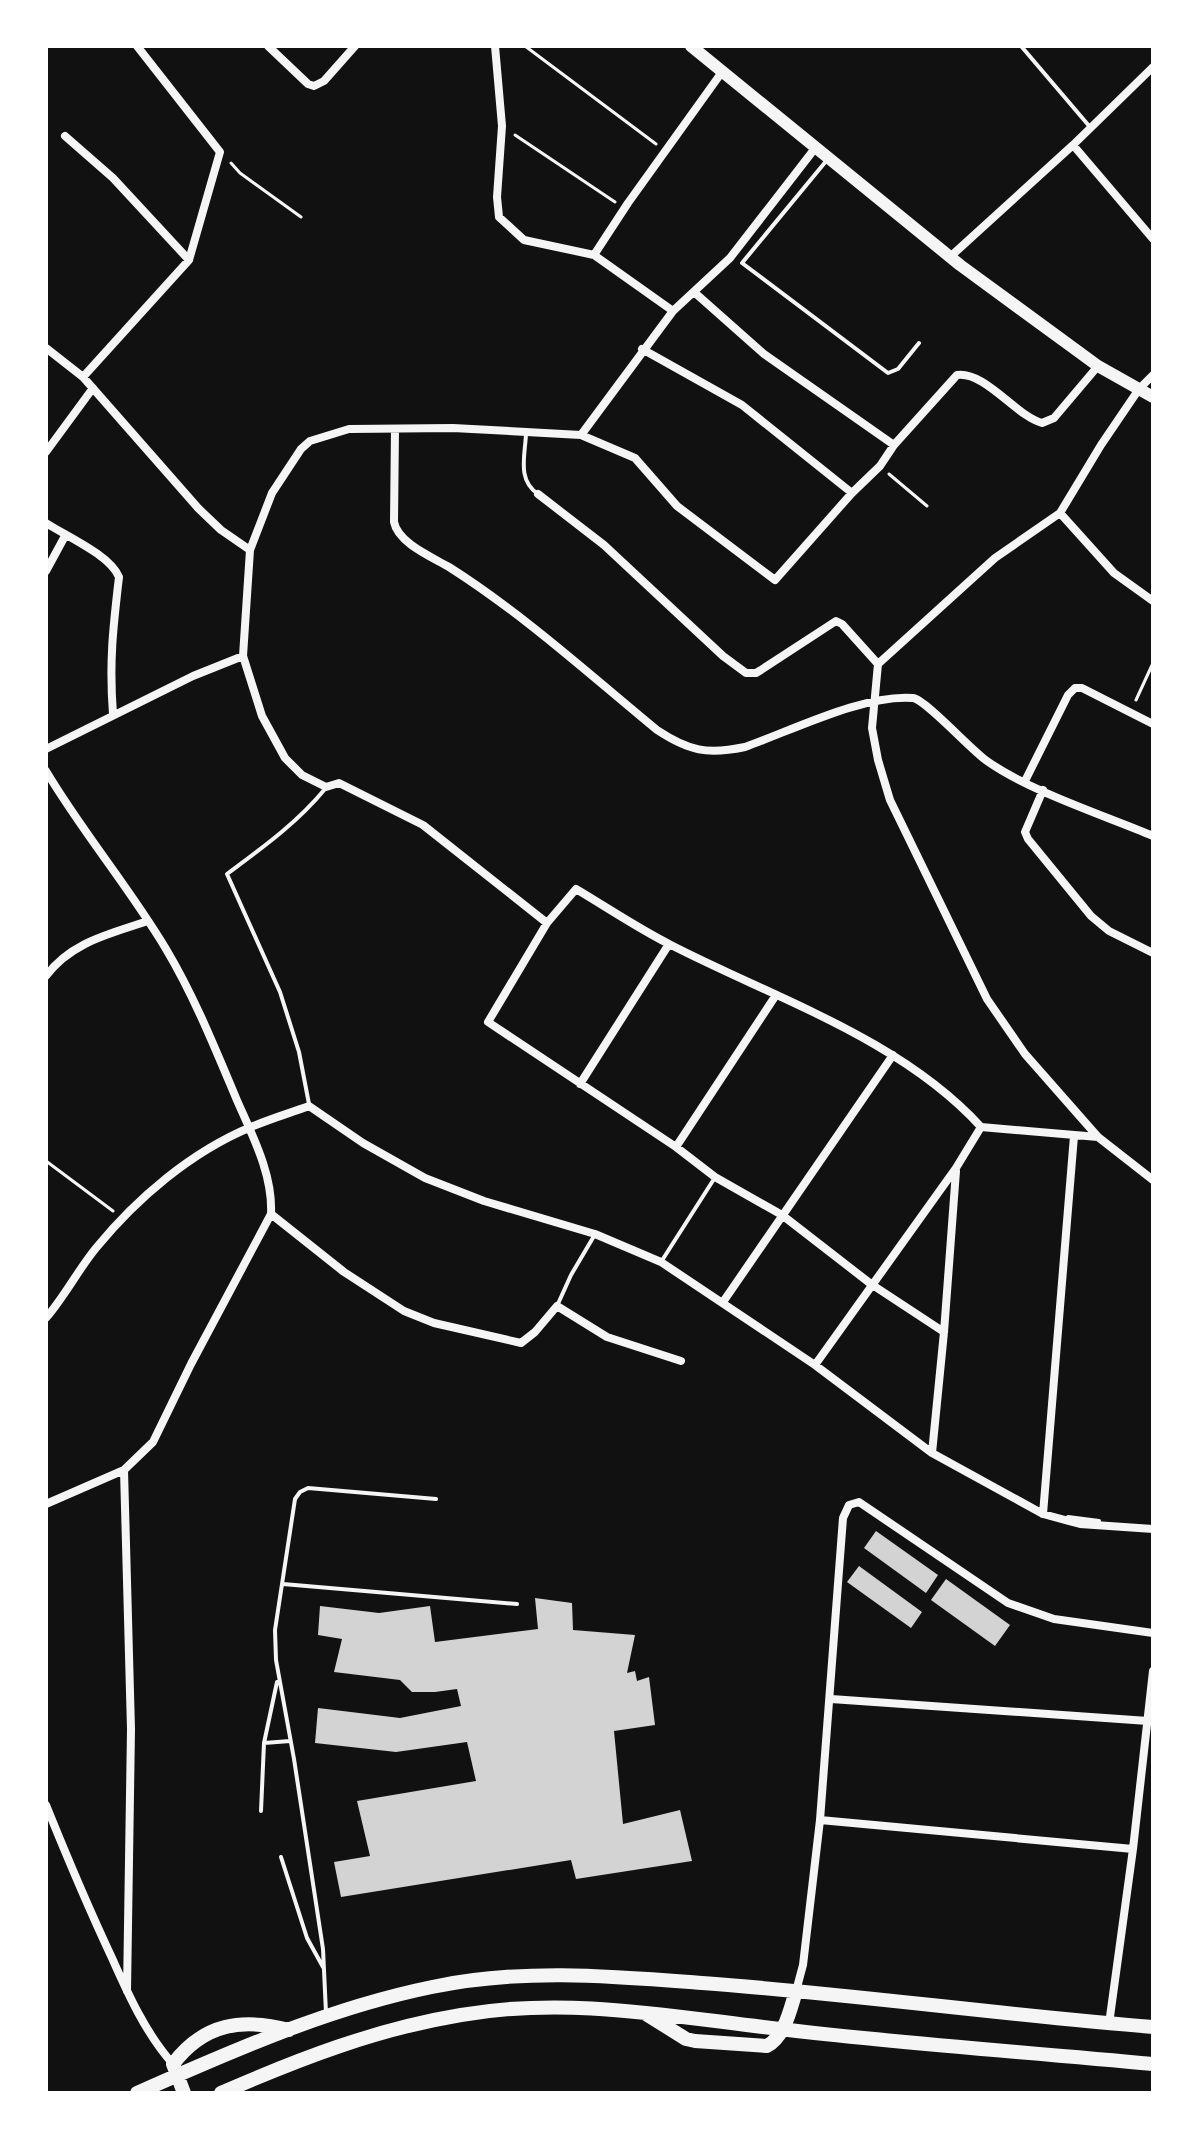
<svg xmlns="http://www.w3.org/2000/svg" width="1199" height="2139" viewBox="0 0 1199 2139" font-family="Overpass,sans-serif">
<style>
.building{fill:#d3d3d3}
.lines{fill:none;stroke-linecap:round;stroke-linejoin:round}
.path{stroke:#f5f5f5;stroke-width:3}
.service{stroke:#f5f5f5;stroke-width:4}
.minor{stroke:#f5f5f5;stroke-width:8}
.secondary{stroke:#f5f5f5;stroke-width:12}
.primary{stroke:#f5f5f5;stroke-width:14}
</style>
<rect width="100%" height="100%" fill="#111"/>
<path class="building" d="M876 1531 938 1575 926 1593 864 1548Z
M859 1566 922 1612 911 1628 847 1582Z
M946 1579 1010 1625 995 1646 931 1600Z
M535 1598 572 1603 573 1630 635 1635 627 1673 635 1671 637 1681 649 1677 655 1725 614 1731 623 1824 680 1810 692 1861 576 1879 571 1860 341 1897 334 1862 370 1856 357 1801 476 1781 467 1742 396 1752 315 1743 318 1708 400 1718 461 1706 457 1689 435 1692H412L400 1680 334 1672 342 1639 318 1635 320 1606 379 1613 430 1606 435 1642 538 1629Z"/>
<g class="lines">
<path class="path" d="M525 46 656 144
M515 135 615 202
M231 163 240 173 301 217
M889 474 927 506
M1136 700 1153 663
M46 1161 113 1211"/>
<path class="service" d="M1021 46 1090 127
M827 160 742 263 888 373 898 369 919 343
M526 434C525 456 517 480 538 494
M309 1104 299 1052 280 992 227 874C262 848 297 823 325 789
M661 1262 714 1179
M557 1306 571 1275 594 1236
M1068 1517 1099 1521
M283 1584 517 1604
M264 1743 290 1741
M261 1811 264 1743 277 1682
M281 1857 307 1938 323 1967
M326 2013 323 1949 294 1759 276 1660 275 1630 295 1499 300 1492 308 1488 436 1499"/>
<path class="minor" d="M268 46 308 84 314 86 324 81 355 46
M495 46 502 126 497 197 499 217 524 240 594 255 673 311
M65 136 113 178 189 260
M1073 145 1153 239
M594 255 628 203 722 72
M950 257 1073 145 1153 67
M694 292 764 354 894 445
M46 348 83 377 198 508 221 530 250 550
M642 349 742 405 852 493 880 466 894 445 957 375C985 371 1016 416 1042 423L1054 418 1098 366
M1153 375 1139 389 1101 445 1060 513 995 558 878 664 872 728 878 760 890 800 987 999 1025 1054 1098 1137 1153 1180
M83 377 189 260 220 152 137 46
M395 429 394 522C398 543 432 557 449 567 523 614 589 674 657 730 689 751 707 755 745 747 793 730 864 694 913 698 925 699 971 750 987 761 1029 791 1103 815 1153 836
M581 435 673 311 730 258 816 147
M46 452 93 388
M852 493 775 580 677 506 635 458 581 435 453 428 349 429 310 441 301 449 272 493 250 550 243 656 262 716 285 758 302 775 326 787 339 783 423 825 547 923 576 889C608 908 639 929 671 945 774 998 901 1039 981 1127L1098 1137
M538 494 604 545 723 656 746 673H756L761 670 836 621 842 624 878 664
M1060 513 1114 573 1153 601
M46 523C66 536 110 555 119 577 113 628 109 663 113 714
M46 571 65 536
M46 749 193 676 243 656
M46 771C83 833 129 887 166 949 194 996 215 1048 236 1098 252 1135 273 1174 271 1214L191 1364 153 1442 124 1470 46 1504
M1025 781 1068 695 1075 688H1082L1153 724
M1043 790 1025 832 1028 839 1091 916 1109 931 1153 953
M547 923 488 1022 676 1147 715 1177 782 1215 871 1284 944 1332
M46 976C71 942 110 934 148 921
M580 1084 669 944
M676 1147 776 995
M271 1214 344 1272 404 1311 434 1323 521 1343 535 1332 557 1306 607 1337 681 1361
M723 1302 893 1055
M46 1318C65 1296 78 1270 96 1248 137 1198 191 1152 251 1127 270 1119 290 1113 309 1106L363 1143 425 1178 484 1201 595 1234 661 1262 815 1365 932 1453 1043 1514 1080 1524 1153 1529
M815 1365 956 1168 981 1127
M932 1453 944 1332 956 1171
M124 1470 131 1729 127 1991
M1043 1514 1074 1136
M831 1699 1148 1721
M46 1805C67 1857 88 1907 112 1958 128 1994 146 2034 173 2064
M820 1820 1133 1849
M796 1991 803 1965 820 1820 843 1518 849 1505 859 1502 1008 1603 1054 1619 1153 1633
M1109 2024 1133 1849 1153 1671"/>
<path class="secondary" d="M691 46 960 265 1098 366 1153 397"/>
<path class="primary" d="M646 2014 686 2039 695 2041 767 2046C785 2036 790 2010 796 1991
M137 2093C232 2051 329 2008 432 1987 521 1968 612 1976 702 1983 853 1994 1003 2015 1153 2027
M184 2093 173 2064C204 2023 242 2018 289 2030
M221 2093C299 2059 376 2029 461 2015 568 1996 674 2017 780 2029 904 2044 1029 2052 1153 2064"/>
</g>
<rect width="1199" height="2139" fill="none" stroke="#ffffff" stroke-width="96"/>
</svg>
